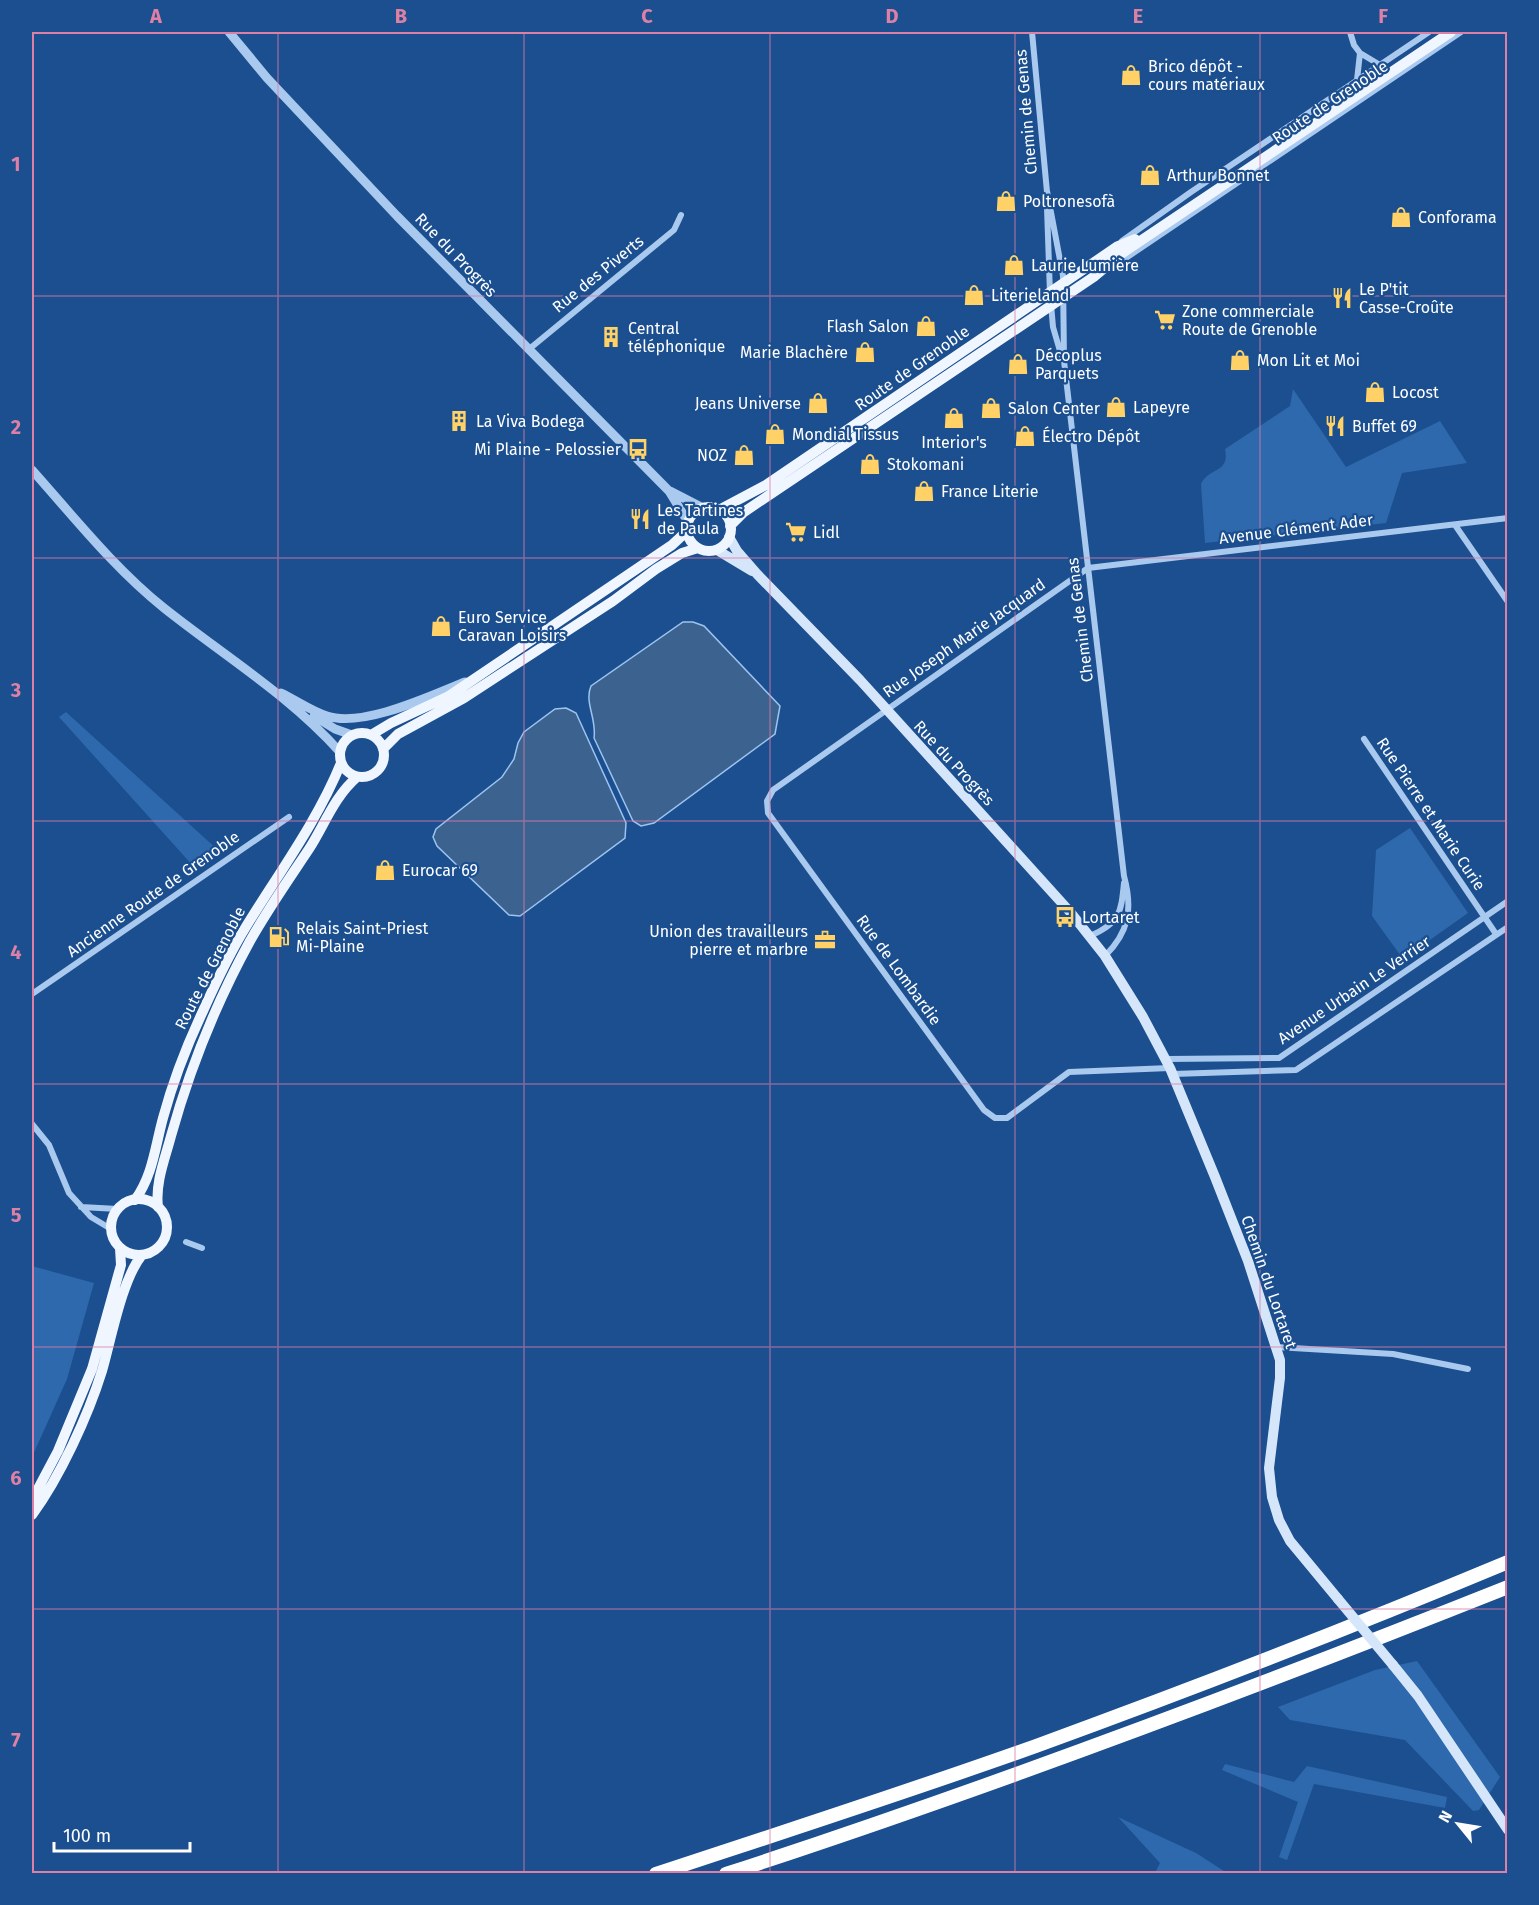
<svg xmlns="http://www.w3.org/2000/svg" width="1539" height="1905" viewBox="0 0 1539 1905" font-family="'Fira Sans',sans-serif">
<style>
.green{fill:#2e69ad}
.water{fill:#3c6290;stroke:#9cc4f0;stroke-width:1.5}
.lines{fill:none;stroke-linecap:round;stroke-linejoin:round}
.minor{stroke:#a9c9ee;stroke-width:6}
.tertiary{stroke:#a9c9ee;stroke-width:9}
.secondary{stroke:#d6e6fa;stroke-width:10}
.primary{stroke:#f0f6ff;stroke-width:10}
.motorway{stroke:#fff;stroke-width:14}
.secondary-bridge{stroke:#d6e6fa;stroke-width:10}
.grid{fill:none;stroke:#dd80a5;stroke-width:1.5;stroke-opacity:0.55}
.labels{text-anchor:middle;dominant-baseline:central;stroke-width:4.5;stroke-linejoin:round;paint-order:stroke}
.poi-label{font-size:16px;fill:#fff;stroke:#1b4f8f;text-anchor:start}
.street-label{font-size:16px;fill:#fff;stroke:#1b4f8f}
.neatline{fill:none;stroke:#dd80a5;stroke-width:2}
.grid-label{font-size:20px;text-anchor:middle;font-weight:bold;fill:#dd80a5}
</style>
<rect width="100%" height="100%" fill="#1b4f8f"/>
<path class="green" d="M1293 389 1346 467 1440 421 1467 463 1402 473 1386 523 1205 543 1201 484C1209 467 1230 474 1225 449L1290 406Z
M66 712 219 851 194 867 59 717Z
M1410 828 1468 913 1403 959 1372 916 1376 850Z
M32 1266 94 1283 67 1379 32 1457Z
M1417 1661 1500 1777 1479 1810 1473 1811 1405 1740 1290 1720 1278 1707 1375 1670Z
M1225 1764 1294 1782 1307 1766 1447 1797 1445 1808 1314 1784 1287 1860 1279 1857 1298 1802 1222 1770Z
M1118 1817 1196 1853 1227 1873 1174 1874 1170 1872 1168 1873H1155L1160 1863Z"/>
<path class="water" d="M683 622H693L704 626 780 706 775 734 654 823 641 826 633 821 594 738C597 719 584 702 591 686Z
M566 708 576 713 626 823 625 838 520 916 509 915 437 846 433 837 436 829 502 777 514 759 518 743 524 732 555 709Z"/>
<g class="lines">
<path class="minor" d="M1032 32 1047 192
M1350 32 1354 45 1360 53
M1357 80 1360 53 1380 65
M1047 191 1063 276 1064 361 1124 876C1133 909 1129 932 1105 956
M1047 208 1050 294
M1122 241 1191 192 1429 32
M1117 264 1461 32
M1051 304 1053 327 1062 358
M528 350 674 230 681 215
M1455 525 1508 602
M1364 739 1496 934
M1090 936C1120 923 1121 913 1124 883
M32 994 289 817
M1167 1059 1279 1058 1508 901
M1170 1068 1069 1072 1007 1118H995L984 1110 768 813 767 801 773 790 1088 568 1508 518
M1173 1074 1296 1070 1508 927
M32 1124 49 1145 69 1193 91 1217 111 1229
M81 1207 118 1209
M186 1242 202 1248
M1276 1347 1393 1354 1468 1369"/>
<path class="tertiary" d="M229 32 267 78 397 216 669 491 688 522
M32 470C74 517 114 568 164 608 223 655 289 695 340 752
M670 491 703 508
M281 693C296 700 311 711 327 716 363 728 430 696 465 682
M314 716 335 729 352 735"/>
<path class="secondary" d="M729 537 737 551 757 574 860 680 1071 913 1105 956 1143 1017 1170 1068 1215 1177 1248 1261 1280 1360V1378L1269 1468 1272 1497 1279 1520 1290 1541 1338 1599
M717 550 752 571
M1393 1665 1418 1696 1508 1830"/>
<path class="primary" d="M687 529a22 22 0 1 1 44 0a22 22 0 1 1-44 0Z
M719 510 766 485 1118 246 1135 239
M730 526 744 512 1095 276 1124 252 1451 32
M340 755a22 22 0 1 1 44 0a22 22 0 1 1-44 0Z
M371 735 391 723 449 696 672 545 687 531
M383 749 398 734 464 698 613 601 656 569 682 553 698 548
M111 1227a28 28 0 1 1 56 0a28 28 0 1 1-56 0Z
M135 1200C153 1175 155 1147 163 1118 173 1081 187 1045 203 1011 216 982 230 952 247 925 279 873 318 820 341 763
M158 1207C155 1183 165 1159 171 1136 190 1068 216 1003 250 941 268 909 289 879 309 849 325 824 334 797 357 777
M32 1500 58 1451 92 1369 121 1265 120 1248
M32 1515C60 1477 88 1416 102 1371 111 1340 122 1279 142 1255"/>
<path class="motorway" d="M656 1874C783 1832 910 1791 1036 1746 1195 1688 1352 1627 1508 1562
M726 1874C990 1788 1249 1690 1508 1587"/>
<path class="secondary-bridge" d="M1338 1599 1393 1665"/>
</g>
<path class="grid" d="M278 32V1874M524 32V1874M770 32V1874M1015 32V1874M1260 32V1874M32 296H1508M32 558H1508M32 821H1508M32 1084H1508M32 1347H1508M32 1609H1508"/>
<defs>
<symbol id="shop-bare" viewBox="-9 -9 18 18"><path d="M-5-2.5h2.3a2.7 3.5 0 0 1 5.4 0H5L5.5 6h-11ZM-1.5-2.5h3a1.5 2.3 0 0 0-3 0Z" fill="#ffd166" stroke="#1b4f8f" stroke-width="2.5" paint-order="stroke"/></symbol>
<symbol id="restaurant-bare" viewBox="-9 -9 18 18"><path d="M-5-6h1v4h1v-4h1v4h1v-4h1v5L-1.5 .5V6h-2V.5L-5-1ZM5-6V6H3V1.5H1.5Q1.5-4 5-6Z" fill="#ffd166" stroke="#1b4f8f" stroke-width="2.5" paint-order="stroke"/></symbol>
<symbol id="supermarket-bare" viewBox="-9 -9 18 18"><path d="M-6-5.5h2.5l.6 2H6L4.5 2H-2.5L-4.4-4H-6ZM-1.5 3.2a1.3 1.3 0 1 0 .1 0ZM3 3.2a1.3 1.3 0 1 0 .1 0Z" fill="#ffd166" stroke="#1b4f8f" stroke-width="2.5" paint-order="stroke"/></symbol>
<symbol id="building-bare" viewBox="-9 -9 18 18"><path d="M-4-6H4V6H1V3H-1V6H-4ZM-2.5-4.3h1.7v1.8h-1.7ZM.8-4.3h1.7v1.8H.8ZM-2.5-1h1.7V.8h-1.7ZM.8-1h1.7V.8H.8Z" fill="#ffd166" stroke="#1b4f8f" stroke-width="2.5" paint-order="stroke"/></symbol>
<symbol id="bus-bare" viewBox="-9 -9 18 18"><path d="M-5-6H5V4H4V6H2V4H-2V6H-4V4H-5ZM-3.5-4V0h7V-4ZM-3.5 1.2v1.5H-2V1.2ZM2 1.2v1.5H3.5V1.2Z" fill="#ffd166" stroke="#1b4f8f" stroke-width="2.5" paint-order="stroke"/></symbol>
<symbol id="fuel-bare" viewBox="-9 -9 18 18"><path d="M-5.5-6h7V0h2V4h1.3V-2.5L3-4.5l.8-.8L6-3V5H2.5V1h-1V6h-7ZM-4.2-4.7v3.2H.2V-4.7Z" fill="#ffd166" stroke="#1b4f8f" stroke-width="2.5" paint-order="stroke"/></symbol>
<symbol id="office-bare" viewBox="-9 -9 18 18"><path d="M-6-3h4V-5.5h4V-3h4V5H-6ZM-1-4.5V-3h2v-1.5ZM-6 0V1H6V0Z" fill="#ffd166" stroke="#1b4f8f" stroke-width="2.5" paint-order="stroke"/></symbol>
</defs>
<g fill-rule="evenodd">
<use href="#shop-bare" x="1116" y="60" width="30" height="30"/>
<use href="#shop-bare" x="1135" y="160" width="30" height="30"/>
<use href="#shop-bare" x="991" y="186" width="30" height="30"/>
<use href="#shop-bare" x="1386" y="202" width="30" height="30"/>
<use href="#shop-bare" x="999" y="250" width="30" height="30"/>
<use href="#shop-bare" x="959" y="280" width="30" height="30"/>
<use href="#restaurant-bare" x="1327" y="283" width="30" height="30"/>
<use href="#supermarket-bare" x="1150" y="305" width="30" height="30"/>
<use href="#shop-bare" x="911" y="311" width="30" height="30"/>
<use href="#building-bare" x="596" y="322" width="30" height="30"/>
<use href="#shop-bare" x="850" y="337" width="30" height="30"/>
<use href="#shop-bare" x="1225" y="345" width="30" height="30"/>
<use href="#shop-bare" x="1003" y="349" width="30" height="30"/>
<use href="#shop-bare" x="1360" y="377" width="30" height="30"/>
<use href="#shop-bare" x="803" y="388" width="30" height="30"/>
<use href="#shop-bare" x="1101" y="392" width="30" height="30"/>
<use href="#shop-bare" x="976" y="393" width="30" height="30"/>
<use href="#shop-bare" x="939" y="403" width="30" height="30"/>
<use href="#building-bare" x="444" y="406" width="30" height="30"/>
<use href="#restaurant-bare" x="1320" y="411" width="30" height="30"/>
<use href="#shop-bare" x="760" y="419" width="30" height="30"/>
<use href="#shop-bare" x="1010" y="421" width="30" height="30"/>
<use href="#bus-bare" x="623" y="434" width="30" height="30"/>
<use href="#shop-bare" x="729" y="440" width="30" height="30"/>
<use href="#shop-bare" x="855" y="449" width="30" height="30"/>
<use href="#shop-bare" x="909" y="476" width="30" height="30"/>
<use href="#restaurant-bare" x="625" y="504" width="30" height="30"/>
<use href="#supermarket-bare" x="781" y="517" width="30" height="30"/>
<use href="#shop-bare" x="426" y="611" width="30" height="30"/>
<use href="#shop-bare" x="370" y="855" width="30" height="30"/>
<use href="#bus-bare" x="1050" y="902" width="30" height="30"/>
<use href="#fuel-bare" x="264" y="922" width="30" height="30"/>
<use href="#office-bare" x="810" y="925" width="30" height="30"/>
</g>
<g class="labels">
<g class="poi-label">
<text x="1148" y="66">Brico dépôt -<tspan x="1148" dy="18">cours matériaux</tspan></text>
<text x="1167" y="175">Arthur Bonnet</text>
<text x="1023" y="201">Poltronesofà</text>
<text x="1418" y="217">Conforama</text>
<text x="1031" y="265">Laurie Lumière</text>
<text x="1359" y="289">Le P'tit<tspan x="1359" dy="18">Casse-Croûte</tspan></text>
<text x="991" y="295">Literieland</text>
<text x="1182" y="311">Zone commerciale<tspan x="1182" dy="18">Route de Grenoble</tspan></text>
<text x="909" y="326" text-anchor="end">Flash Salon</text>
<text x="628" y="328">Central<tspan x="628" dy="18">téléphonique</tspan></text>
<text x="848" y="352" text-anchor="end">Marie Blachère</text>
<text x="1035" y="355">Décoplus<tspan x="1035" dy="18">Parquets</tspan></text>
<text x="1257" y="360">Mon Lit et Moi</text>
<text x="1392" y="392">Locost</text>
<text x="801" y="403" text-anchor="end">Jeans Universe</text>
<text x="1133" y="407">Lapeyre</text>
<text x="1008" y="408">Salon Center</text>
<text x="476" y="421">La Viva Bodega</text>
<text x="1352" y="426">Buffet 69</text>
<text x="792" y="434">Mondial Tissus</text>
<text x="1042" y="436">Électro Dépôt</text>
<text x="954" y="442" text-anchor="middle">Interior's</text>
<text x="621" y="449" text-anchor="end">Mi Plaine - Pelossier</text>
<text x="727" y="455" text-anchor="end">NOZ</text>
<text x="887" y="464">Stokomani</text>
<text x="941" y="491">France Literie</text>
<text x="657" y="510">Les Tartines<tspan x="657" dy="18">de Paula</tspan></text>
<text x="813" y="532">Lidl</text>
<text x="458" y="617">Euro Service<tspan x="458" dy="18">Caravan Loisirs</tspan></text>
<text x="402" y="870">Eurocar 69</text>
<text x="1082" y="917">Lortaret</text>
<text x="296" y="928">Relais Saint-Priest<tspan x="296" dy="18">Mi-Plaine</tspan></text>
<text x="808" y="931" text-anchor="end">Union des travailleurs<tspan x="808" dy="18">pierre et marbre</tspan></text>
</g>
<g class="street-label">
<text transform="translate(1330 102) rotate(-34)">Route de Grenoble</text>
<text transform="translate(1026 112) rotate(-95)">Chemin de Genas</text>
<text transform="translate(456 255) rotate(46)">Rue du Progrès</text>
<text transform="translate(598 274) rotate(-39)">Rue des Piverts</text>
<text transform="translate(912 368) rotate(-35)">Route de Grenoble</text>
<text transform="translate(1296 529) rotate(-7)">Avenue Clément Ader</text>
<text transform="translate(1080 620) rotate(-97)">Chemin de Genas</text>
<text transform="translate(964 638) rotate(-35)">Rue Joseph Marie Jacquard</text>
<text transform="translate(954 763) rotate(47)">Rue du Progrès</text>
<text transform="translate(1431 814) rotate(56)">Rue Pierre et Marie Curie</text>
<text transform="translate(153 894) rotate(-35)">Ancienne Route de Grenoble</text>
<text transform="translate(210 968) rotate(-63)">Route de Grenoble</text>
<text transform="translate(899 970) rotate(54)">Rue de Lombardie</text>
<text transform="translate(1354 990) rotate(-34)">Avenue Urbain Le Verrier</text>
<text transform="translate(1269 1282) rotate(71)">Chemin du Lortaret</text>
</g>
</g>
<rect width="1539" height="1905" fill="none" stroke="#1b4f8f" stroke-width="66"/>
<g transform="translate(1458 1824) rotate(300)" stroke="#1b4f8f" stroke-width="4.5" paint-order="stroke">
<path d="M0-4.5L10 22L0 15L-10 22Z" fill="#ffffff"/>
<text y="-9" font-size="16" font-weight="bold" text-anchor="middle" fill="#ffffff">N</text>
</g>
<path d="M54 1842v9h136v-9" fill="none" stroke="#ffffff" stroke-width="3"/>
<text x="63" y="1842" font-size="18" fill="#ffffff" stroke="#1b4f8f" stroke-width="4.5" paint-order="stroke">100 m</text>
<rect x="33" y="33" width="1473" height="1839" class="neatline"/>
<g class="grid-label">
<text x="156" y="23">A</text>
<text x="401" y="23">B</text>
<text x="647" y="23">C</text>
<text x="892" y="23">D</text>
<text x="1138" y="23">E</text>
<text x="1383" y="23">F</text>
<text x="16" y="171">1</text>
<text x="16" y="434">2</text>
<text x="16" y="697">3</text>
<text x="16" y="959">4</text>
<text x="16" y="1222">5</text>
<text x="16" y="1485">6</text>
<text x="16" y="1747">7</text>
</g>
</svg>
